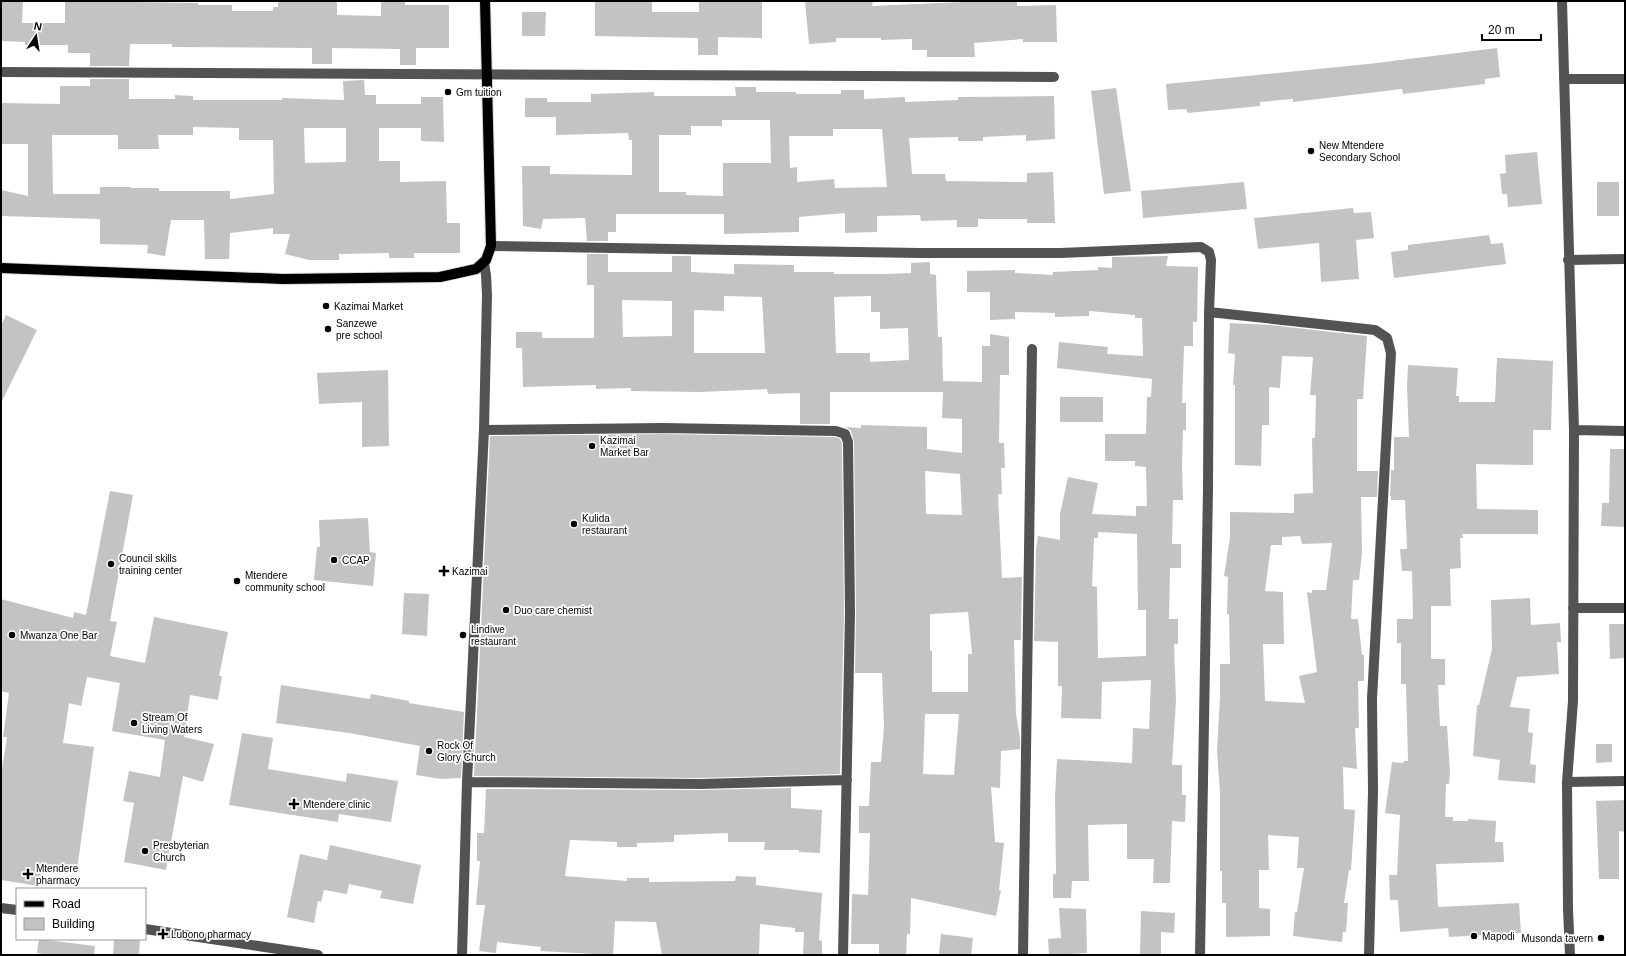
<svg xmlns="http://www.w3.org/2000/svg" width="1626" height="956" viewBox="0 0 1626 956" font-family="Arial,sans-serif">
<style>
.building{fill:#c3c3c3;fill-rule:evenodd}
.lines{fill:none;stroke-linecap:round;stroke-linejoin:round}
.major-casing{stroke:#dbdbdb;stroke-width:12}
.minor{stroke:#535353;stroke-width:10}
.major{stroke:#000;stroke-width:10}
.poi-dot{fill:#000;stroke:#fff;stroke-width:1.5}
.labels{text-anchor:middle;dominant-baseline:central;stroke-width:3.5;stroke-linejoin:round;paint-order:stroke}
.poi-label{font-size:10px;fill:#000;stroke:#fff;text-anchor:start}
</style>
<rect width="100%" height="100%" fill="#fff"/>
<path class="building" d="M2 1H23L22 23H65V1L198 3V5H232V11H273V7H278V1H337V15L381 16V1H405V5H449V48H416V65H400V49L332 48V64H312V48L172 47V44H130L129 66H90V53H68V45H25V42L1 41Z
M652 1V12H699V1H762V38L718 37V55H698V38L595 36V2Z
M805 1H873L872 6 985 1H1017V6L1056 5 1057 42H1023V39L974 43 975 57H927V50H912V39L881 40V38H836V42L809 44Z
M522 12H546L545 36H522Z
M1497 48 1500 77 1485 79V84L1403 94 1402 89 1293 102V99L1260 102V106L1188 113 1186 109 1168 110 1166 84 1368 64Z
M90 79H129V99H175V95L193 96V100H282V98L344 100 343 81 364 80 365 95H376V104H421V97H443L444 142 421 141V128H379V161H400V182L446 181 447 223H460V253H414V258H389V253L339 254V260H309L285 254 290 234H273V228L230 233 229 259H205L204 220H171L165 256 147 253 148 245 100 244V219L1 216V190L28 196V144H1V103L60 104V86H90ZM193 127 239 128V140H273L274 194 230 199V191H159V188H131V187H100V194H53L52 135H118V149H159L158 135H193ZM304 128H346V162L305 163Z
M735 87H756V92H796V94H841V90H864V99L905 97V102L958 100V97L1054 96 1055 139 1026 141V135L983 137V141H958V137L909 138 912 174H945L946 181 1027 182V173L1053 172 1055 223H1027V219H978V227H957V220L921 221 920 215 877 216V232L845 233V213L799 217V232L724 234V214H616V232H608V241H587L585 218 543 219 541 229 523 226 522 166H550V174L632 175V140H629L628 133 556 135V117H525V98H547V102H591V94L654 92V96H736ZM722 120H770L771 163H723V196L686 195V192H659V135H691V126H722ZM833 129H882L887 187 835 188 834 179 797 182V167L790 168 789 136H833Z
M1116 88 1131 191 1104 194 1091 91Z
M1537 152 1542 204 1508 207 1507 194H1502L1500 174 1506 173 1505 155Z
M1244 182 1247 209 1143 218 1141 191Z
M1597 182H1619V216H1597Z
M1353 208 1354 213 1371 212 1374 238 1356 240 1359 279 1321 282 1319 243 1258 249 1254 218Z
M1489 235 1491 244 1503 243 1506 264 1394 278 1391 252 1408 250V245Z
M587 254H608V272H672V256H691V272L734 274V264L794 265V272H834V274H885L911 273V263L930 262V274L936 275 938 337H942L943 381 982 382V346H990V334L1009 337V375H1000L999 443H1004L1005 468H1001L1002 494H998L1002 578 1022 577 1021 640H1014L1016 714 1020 738V749L1001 751 1000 788 991 787 995 842 1004 843 999 890H1001L996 916 911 898 910 934H907L906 955H879V944H851L852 894 868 895 870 833H859V806H869L871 762H881L884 727 882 673H855L856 613 854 442 851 431 846 427 861 428V425L927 427V449L962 453V419L942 418 943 392H830V424H800V393L768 394 767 389 699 392 631 391V388L596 389V385L523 387 522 348H516V332H542V338H594V285H587ZM724 296 762 297 765 353H694V310L724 311ZM871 296V312H880V329L908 328 909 360 870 362V353H836L834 297ZM622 300 672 301V336L623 337ZM925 471 960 474 962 515 926 514ZM968 612 972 654H968V692H932V651H930V614ZM925 714H959L954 775 923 774Z
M1168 256 1166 266 1198 267 1197 322H1193V346H1184L1182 403H1186V430H1183L1182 467 1183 500H1173L1172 544H1181V568H1170L1169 619H1178V644H1174L1176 700 1172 765H1182V795H1186L1185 822 1172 821 1170 883H1153L1154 859H1127V824L1088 825 1089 881H1072L1071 898H1053V874H1056L1055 797 1057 759 1132 763 1133 728 1149 729 1151 680 1102 682 1101 719 1061 718 1062 686H1058V642L1034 641 1036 548 1038 536 1060 540V514L1068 477 1098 483 1092 514 1136 516V506H1147L1146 467 1135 466V461H1105V434H1146L1147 397H1151L1152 379 1057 368 1059 342 1108 347 1107 354 1143 356 1142 318H1135V315L1089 311V316L1055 317V313L1015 312V319L990 320V292H967V271L1015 270V273L1053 275V272L1098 270V267L1112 268V257ZM1098 532 1137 534 1138 610H1146V656L1098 658 1097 587 1092 586 1094 538H1098Z
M6 315 37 330 1 403V326Z
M1230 323 1270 325 1367 336 1363 399H1357V471H1378L1377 497H1361L1362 553 1359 580H1353L1351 619H1358L1362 655H1364V681H1358L1359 728H1355L1357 769 1343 767 1344 809 1355 810 1351 870H1349L1344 903H1348L1346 932H1343L1342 942 1293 936 1295 912H1297L1304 868H1297L1299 837 1268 835 1269 870H1259V908L1270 909V936L1226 937V903H1222V871H1220V793L1217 751 1220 697V664H1230L1229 614H1227L1228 577 1224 576 1230 537V512L1294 513V494L1313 493 1312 438H1315L1316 395H1310L1313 357 1282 356 1280 388 1269 387V425H1262L1261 466 1235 465V385H1233L1235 354 1228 353ZM1300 536 1302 544 1332 543 1326 590H1312V593L1307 592 1317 672 1299 676 1305 703 1265 701 1263 644H1284L1283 592 1265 591 1271 545H1282V537Z
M1497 358 1553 361 1551 430H1533V465L1476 464 1477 509 1538 510V534H1462L1463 538H1460L1461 568 1450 569 1451 606H1431V659H1445V685H1438L1440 726H1447L1450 773 1449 784H1446L1445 817H1453V821H1468V819L1496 821 1495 842H1503L1504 862 1436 864 1438 907 1519 903 1521 933 1449 937 1448 928 1400 932 1398 900H1390L1389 875H1397L1400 815 1385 813 1392 762 1403 763 1404 761H1408L1406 684H1401V643H1397V619H1413L1412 571H1402L1400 549H1407L1405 500H1391V496H1390L1391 470H1394V437H1409L1407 387 1408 365 1458 368 1456 396H1459V402H1495Z
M388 370 389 446 362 447V402L319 404 317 373Z
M1060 397H1103V422H1060Z
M663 434 835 437 840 439 842 443 844 613 840 774 700 778 474 776 490 436Z
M1610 449H1625V527L1601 526 1602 503H1609Z
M110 491 133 495 110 621 117 622 110 656 145 663 154 617 228 632 219 676H222L218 700 190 695 184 737 214 744 203 782 183 776 166 870 124 862 134 803 123 801 129 771 160 777 165 740 112 731 120 683 87 677 81 706 69 703 63 743 94 747 77 870 42 866 39 886 1 880V775L7 737H3L9 693 1 691V599L73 618 74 612 86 615Z
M368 518 370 552 376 553 373 586 314 580 317 547H320L319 520Z
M404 593 429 594 427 636 402 634Z
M1530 598 1531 625 1560 623 1561 642H1557L1559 674 1517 677 1510 707 1530 709 1528 732 1533 733 1530 764 1536 765 1535 783 1498 780 1500 760 1473 756 1477 705H1479L1492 649 1491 600Z
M1609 624H1625V658L1610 659Z
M281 685 370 699 371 694 409 701V703L464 712 461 778 441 779 416 775 420 746 349 733 276 723Z
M242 733 273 738 268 769 346 782 347 773 398 781 391 822 339 814 338 822 229 805Z
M1596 744H1612V762L1596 763Z
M791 788V808L822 810 820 853 799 852V850H764L765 842H728V833L674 835V842L637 843V847H617V842L573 840H570L565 876 627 881V878H649V882L735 881 736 876 756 877V885L822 893 819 940 822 941V955H803L804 932H795V928L760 924 759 955H662L656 922 615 921 613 955 540 951 541 947 497 942 496 953 479 951 485 905H476L480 861H477V833H484L486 789 700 790Z
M1625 800V832L1619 831V879H1599L1596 801Z
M330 845 421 865 413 904 380 898 382 891 349 884 347 894 324 890 321 902 318 901 314 923 287 917 300 854 327 860Z
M1059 908 1086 909 1087 953 1049 955 1048 939 1061 938Z
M1141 911 1175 913 1174 933 1161 932V955L1140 954Z
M941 934 973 938 971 955 939 954Z
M39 939 95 946 94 955H49L37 953Z
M114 939H140L139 955H113Z"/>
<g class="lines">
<defs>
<path id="major" d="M1 268 283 279 440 277 476 269 486 260 491 246 485 1"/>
</defs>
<use href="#major" class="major-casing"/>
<path class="minor" d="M1562 1 1574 430 1573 701 1567 782 1568 909 1570 955
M1 72 1054 77
M1564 79H1625
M491 246 920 253H1061L1201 247 1209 252 1211 260 1209 312 1208 489 1200 955
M1568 260 1625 259
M1209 312 1375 330 1387 338 1391 353 1372 699 1373 791 1369 955
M484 430 663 428 836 431 845 434 848 442 850 613 843 955
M1574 430 1625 431
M1573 608H1625
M467 782 700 784 847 780
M1567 782 1625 781
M1 908 17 910
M145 929 318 955
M462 955 467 782 484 430 487 295 486 275 484 263
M1023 955 1032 349"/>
<use href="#major" class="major"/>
</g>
<g class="poi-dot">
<circle cx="448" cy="92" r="4"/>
<circle cx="1311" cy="151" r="4"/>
<circle cx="326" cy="306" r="4"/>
<circle cx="328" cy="329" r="4"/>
<circle cx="592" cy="446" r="4"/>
<circle cx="574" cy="524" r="4"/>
<circle cx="334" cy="560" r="4"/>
<circle cx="111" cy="564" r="4"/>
<path d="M442 565h4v4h4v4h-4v4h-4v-4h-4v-4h4z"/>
<circle cx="237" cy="581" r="4"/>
<circle cx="506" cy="610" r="4"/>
<circle cx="12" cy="635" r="4"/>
<circle cx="463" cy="635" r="4"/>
<circle cx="134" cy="723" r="4"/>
<circle cx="429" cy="751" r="4"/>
<path d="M292 798h4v4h4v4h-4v4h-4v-4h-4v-4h4z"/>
<circle cx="145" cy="851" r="4"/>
<path d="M26 868h4v4h4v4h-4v4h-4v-4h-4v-4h4z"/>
<path d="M161 928h4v4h4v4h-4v4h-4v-4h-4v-4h4z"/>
<circle cx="1474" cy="936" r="4"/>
<circle cx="1601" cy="938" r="4"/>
</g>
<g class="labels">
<g class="poi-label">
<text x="456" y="92">Gm tuition</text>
<text x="1319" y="145">New Mtendere<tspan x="1319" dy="12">Secondary School</tspan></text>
<text x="334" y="306">Kazimai Market</text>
<text x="336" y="323">Sanzewe<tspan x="336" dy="12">pre school</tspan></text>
<text x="600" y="440">Kazimai<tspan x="600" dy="12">Market Bar</tspan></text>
<text x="582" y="518">Kulida<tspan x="582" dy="12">restaurant</tspan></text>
<text x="119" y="558">Council skills<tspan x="119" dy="12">training center</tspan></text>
<text x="342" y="560">CCAP</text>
<text x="452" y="571">Kazimai</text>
<text x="245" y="575">Mtendere<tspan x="245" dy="12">community school</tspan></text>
<text x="514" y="610">Duo care chemist</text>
<text x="471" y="629">Lindiwe<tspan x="471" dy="12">restaurant</tspan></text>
<text x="20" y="635">Mwanza One Bar</text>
<text x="142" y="717">Stream Of<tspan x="142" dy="12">Living Waters</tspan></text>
<text x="437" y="745">Rock Of<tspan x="437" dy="12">Glory Church</tspan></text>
<text x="303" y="804">Mtendere clinic</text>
<text x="153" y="845">Presbyterian<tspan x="153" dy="12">Church</tspan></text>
<text x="36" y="868">Mtendere<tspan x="36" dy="12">pharmacy</tspan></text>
<text x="171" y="934">Lubono pharmacy</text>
<text x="1482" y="936">Mapodi</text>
<text x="1593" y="938" text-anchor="end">Musonda tavern</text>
</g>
</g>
<rect width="1626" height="956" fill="none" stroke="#000000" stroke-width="4"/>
<rect x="16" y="888" width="130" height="52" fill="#ffffff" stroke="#999999"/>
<rect x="24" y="901" width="20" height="6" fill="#000000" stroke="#999999"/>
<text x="52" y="908" font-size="12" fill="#000000">Road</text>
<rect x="24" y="918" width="20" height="12" fill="#c3c3c3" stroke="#999999"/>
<text x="52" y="928" font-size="12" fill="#000000">Building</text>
<g transform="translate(36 36) rotate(12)" stroke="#ffffff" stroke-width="3" paint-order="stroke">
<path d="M0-3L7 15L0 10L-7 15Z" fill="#000000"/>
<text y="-6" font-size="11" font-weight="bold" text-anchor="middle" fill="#000000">N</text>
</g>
<path d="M1482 34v6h59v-6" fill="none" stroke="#000000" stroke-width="2"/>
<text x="1488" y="34" font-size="12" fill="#000000" stroke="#ffffff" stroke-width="3" paint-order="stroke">20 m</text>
</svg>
